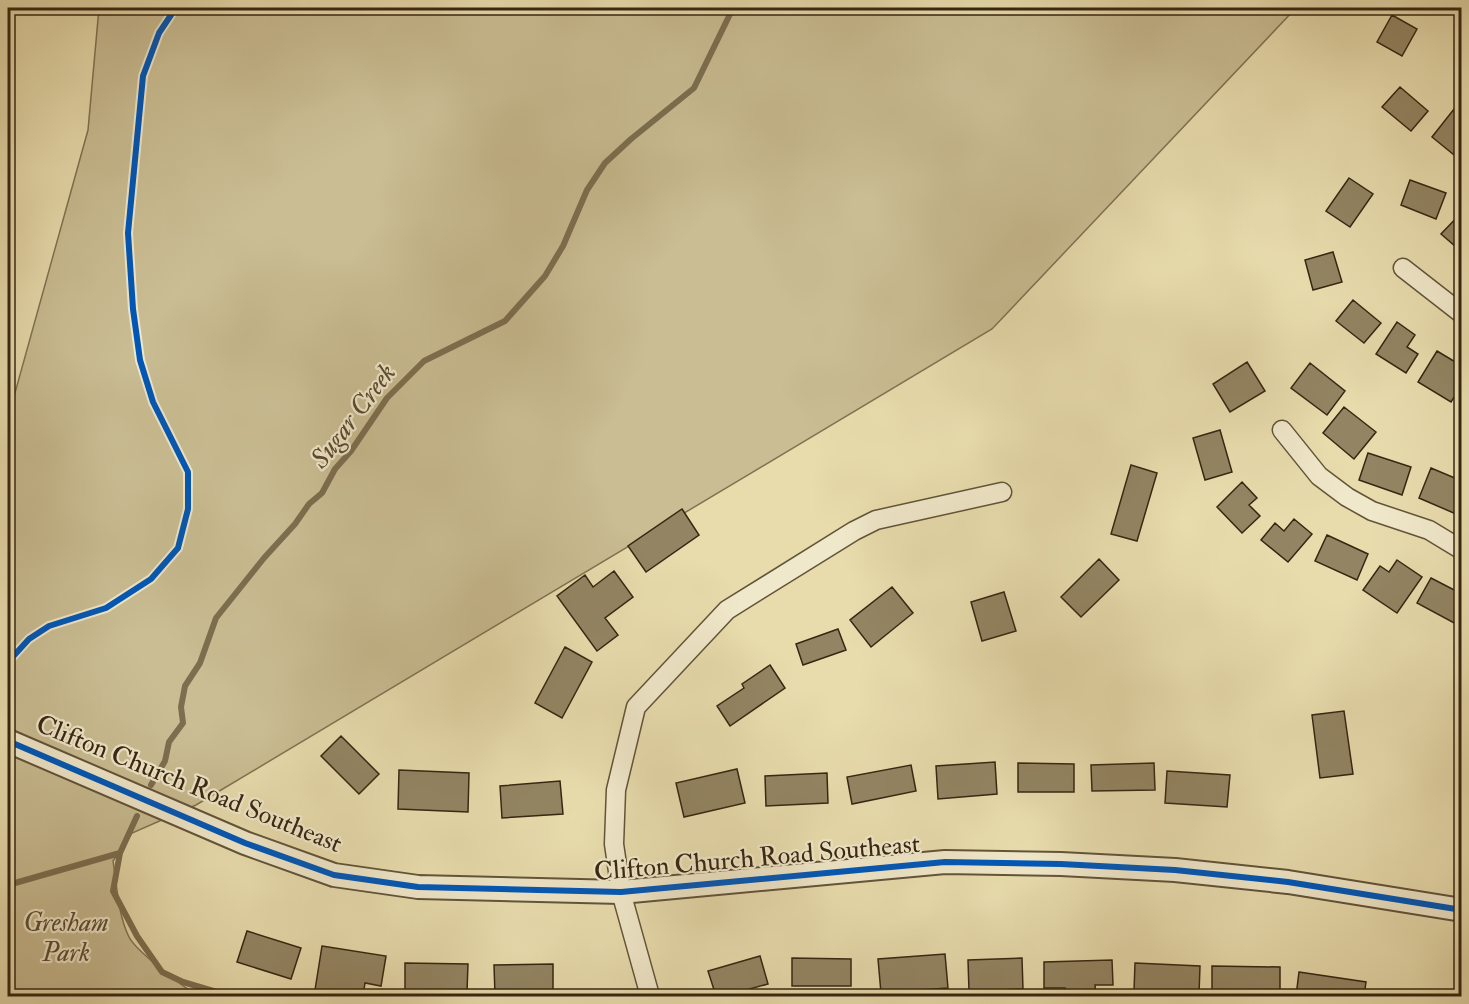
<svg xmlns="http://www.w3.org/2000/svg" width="1469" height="1004" viewBox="0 0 1469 1004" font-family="'IM FELL Double Pica',serif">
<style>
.green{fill:#cabd93;stroke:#807252;stroke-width:1.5}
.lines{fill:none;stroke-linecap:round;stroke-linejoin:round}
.stream{stroke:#7c6e4f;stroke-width:6}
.building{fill:#938563;stroke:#362612;stroke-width:1.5}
.minor-casing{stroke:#625439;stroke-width:21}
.tertiary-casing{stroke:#625439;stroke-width:26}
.minor{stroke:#f0e8ca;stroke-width:18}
.tertiary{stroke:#f0e8ca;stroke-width:22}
.cycleway-casing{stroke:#f0e8ca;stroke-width:10}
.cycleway{stroke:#0057b8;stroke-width:6}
.labels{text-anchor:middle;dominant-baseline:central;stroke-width:4.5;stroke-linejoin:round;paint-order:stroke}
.street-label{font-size:26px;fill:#362612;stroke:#f0e8ca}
.park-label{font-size:26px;font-style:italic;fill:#5b4c32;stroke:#f0e8ca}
.water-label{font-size:27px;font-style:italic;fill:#594a31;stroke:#f0e8ca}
</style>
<rect width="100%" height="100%" fill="#e8dcad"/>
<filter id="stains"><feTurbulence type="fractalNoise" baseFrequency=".00333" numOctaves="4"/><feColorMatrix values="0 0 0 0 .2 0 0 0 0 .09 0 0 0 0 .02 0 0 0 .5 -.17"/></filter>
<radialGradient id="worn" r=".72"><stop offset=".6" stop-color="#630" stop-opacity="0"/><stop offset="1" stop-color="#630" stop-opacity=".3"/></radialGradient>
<path class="green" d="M99 8H1296L992 329 196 805 132 833 113 861C117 886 118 915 129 937 136 951 184 988 199 996H8V418L88 130Z"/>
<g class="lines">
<path class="stream" d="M151 785 165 761 169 742 183 723 181 707 185 686 200 663 216 618 264 558 295 524 309 504 322 493 335 469 351 451 387 398 424 361 505 321 545 276 563 246 587 190 605 163 631 139 694 88 733 8
M137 816 120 853 113 891 137 936 162 972 183 982 220 993 224 996
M8 885 120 853"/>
</g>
<path class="building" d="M1392 15 1417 29 1402 56 1377 42Z
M1400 87 1428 111 1411 131 1382 107Z
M1458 104 1462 107V156L1459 159 1432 137Z
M1349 178 1373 194 1350 227 1326 211Z
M1410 180 1446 193 1436 219 1401 205Z
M1462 212V252L1441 234Z
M1333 252 1342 282 1313 290 1305 260Z
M1353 300 1381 323 1364 343 1336 321Z
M1397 322 1415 335 1407 347 1418 354 1406 373 1376 354Z
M1437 351 1462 366V385L1451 402 1418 382Z
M1247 362 1265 391 1230 412 1213 384Z
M1310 363 1345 391 1327 415 1291 388Z
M1344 407 1376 432 1354 459 1323 433Z
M1220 430 1232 472 1205 480 1193 438Z
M1368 453 1411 467 1402 495 1359 480Z
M1131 465 1157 473 1137 541 1111 534Z
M1431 468 1462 481V501L1456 514 1419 498Z
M1242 482 1257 498 1249 505 1260 516 1242 533 1217 507Z
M682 509 699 535 646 572 628 546Z
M1294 519 1312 534 1288 562 1261 540 1275 523 1284 531Z
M1327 535 1368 554 1357 580 1315 561Z
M1099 559 1119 580 1081 617 1061 597Z
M1397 560 1422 577 1397 613 1363 590 1380 566 1389 572Z
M614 571 633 597 605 618 618 635 597 651 557 596 585 575 593 587Z
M1431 578 1462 594V614L1456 624 1417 603Z
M892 587 913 613 871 647 850 620Z
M1004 592 1016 631 982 641 971 602Z
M838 629 846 650 803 665 796 644Z
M565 647 592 662 562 718 535 703Z
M770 665 785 688 730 726 717 706 744 688 742 684Z
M1344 711 1353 774 1320 778 1312 715Z
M341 736 379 774 359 794 321 756Z
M995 762 997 794 938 799 936 766Z
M1018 763 1074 764V792H1018Z
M1154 763 1155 790 1092 791 1091 765Z
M911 765 916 791 852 804 847 777Z
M737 769 745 803 684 817 676 783Z
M399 770 469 773 468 812 398 809Z
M1167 771 1230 775 1227 807 1165 803Z
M827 773 828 803 766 806 765 776Z
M560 781 563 814 502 818 500 786Z
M247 931 301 948 291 979 237 962Z
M322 946 386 956 381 986 365 983 363 996 315 990Z
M945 954 948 988 881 993 878 959Z
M760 956 768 984 724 996H716L708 971Z
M792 958 851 959V986H792Z
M1022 958 1023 989 969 991 968 960Z
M1112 960 1113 985H1095L1096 996H1066L1065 988H1044V962Z
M405 963 468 964 467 992 405 991Z
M1135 963 1200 966 1199 994 1134 991Z
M553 964V994L495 995 494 965Z
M1212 966 1280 967V996L1212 994Z
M1299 972 1366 982 1364 996H1296Z
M1380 993 1443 996H1380Z"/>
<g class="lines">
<defs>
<path id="minor" d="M1403 268 1462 314
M1282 430 1319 476 1347 497 1372 511 1429 530 1462 550
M650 996 621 892 614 844 616 790 636 707 727 610 854 531 876 520 1002 492"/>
<path id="tertiary" d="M8 741 245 843 334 875 418 887 621 892 945 862 1061 864 1175 870 1288 882 1462 910"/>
</defs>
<use href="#minor" class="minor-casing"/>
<use href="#tertiary" class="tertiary-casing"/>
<use href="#minor" class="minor"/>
<use href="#tertiary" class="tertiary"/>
<defs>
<path id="cycleway" d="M8 662 29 639 49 626 106 608 151 579 178 548 188 509V472L153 402 140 360 133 309 128 233 143 76 159 33 171 15 172 8
M8 741 245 843 334 875 418 887 621 892 945 862 1061 864 1175 870 1288 882 1462 910"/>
</defs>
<use href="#cycleway" class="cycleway-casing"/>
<use href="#cycleway" class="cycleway"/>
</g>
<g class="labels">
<g class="street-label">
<text transform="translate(189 784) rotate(22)">Clifton Church Road Southeast</text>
<text transform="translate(757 858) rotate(-5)">Clifton Church Road Southeast</text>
</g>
<g class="park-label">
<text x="66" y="923">Gresham<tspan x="66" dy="30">Park</tspan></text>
</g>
<g class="water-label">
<text transform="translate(353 416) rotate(-53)">Sugar Creek</text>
</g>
</g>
<rect width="1469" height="1004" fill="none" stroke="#e8dcad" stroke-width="30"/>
<rect x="9" y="9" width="1451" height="986" fill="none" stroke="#362612" stroke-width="3"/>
<rect x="15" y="15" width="1439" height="974" fill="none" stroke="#362612" stroke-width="1.5"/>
<rect width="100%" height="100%" filter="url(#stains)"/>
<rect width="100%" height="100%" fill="url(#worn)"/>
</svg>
